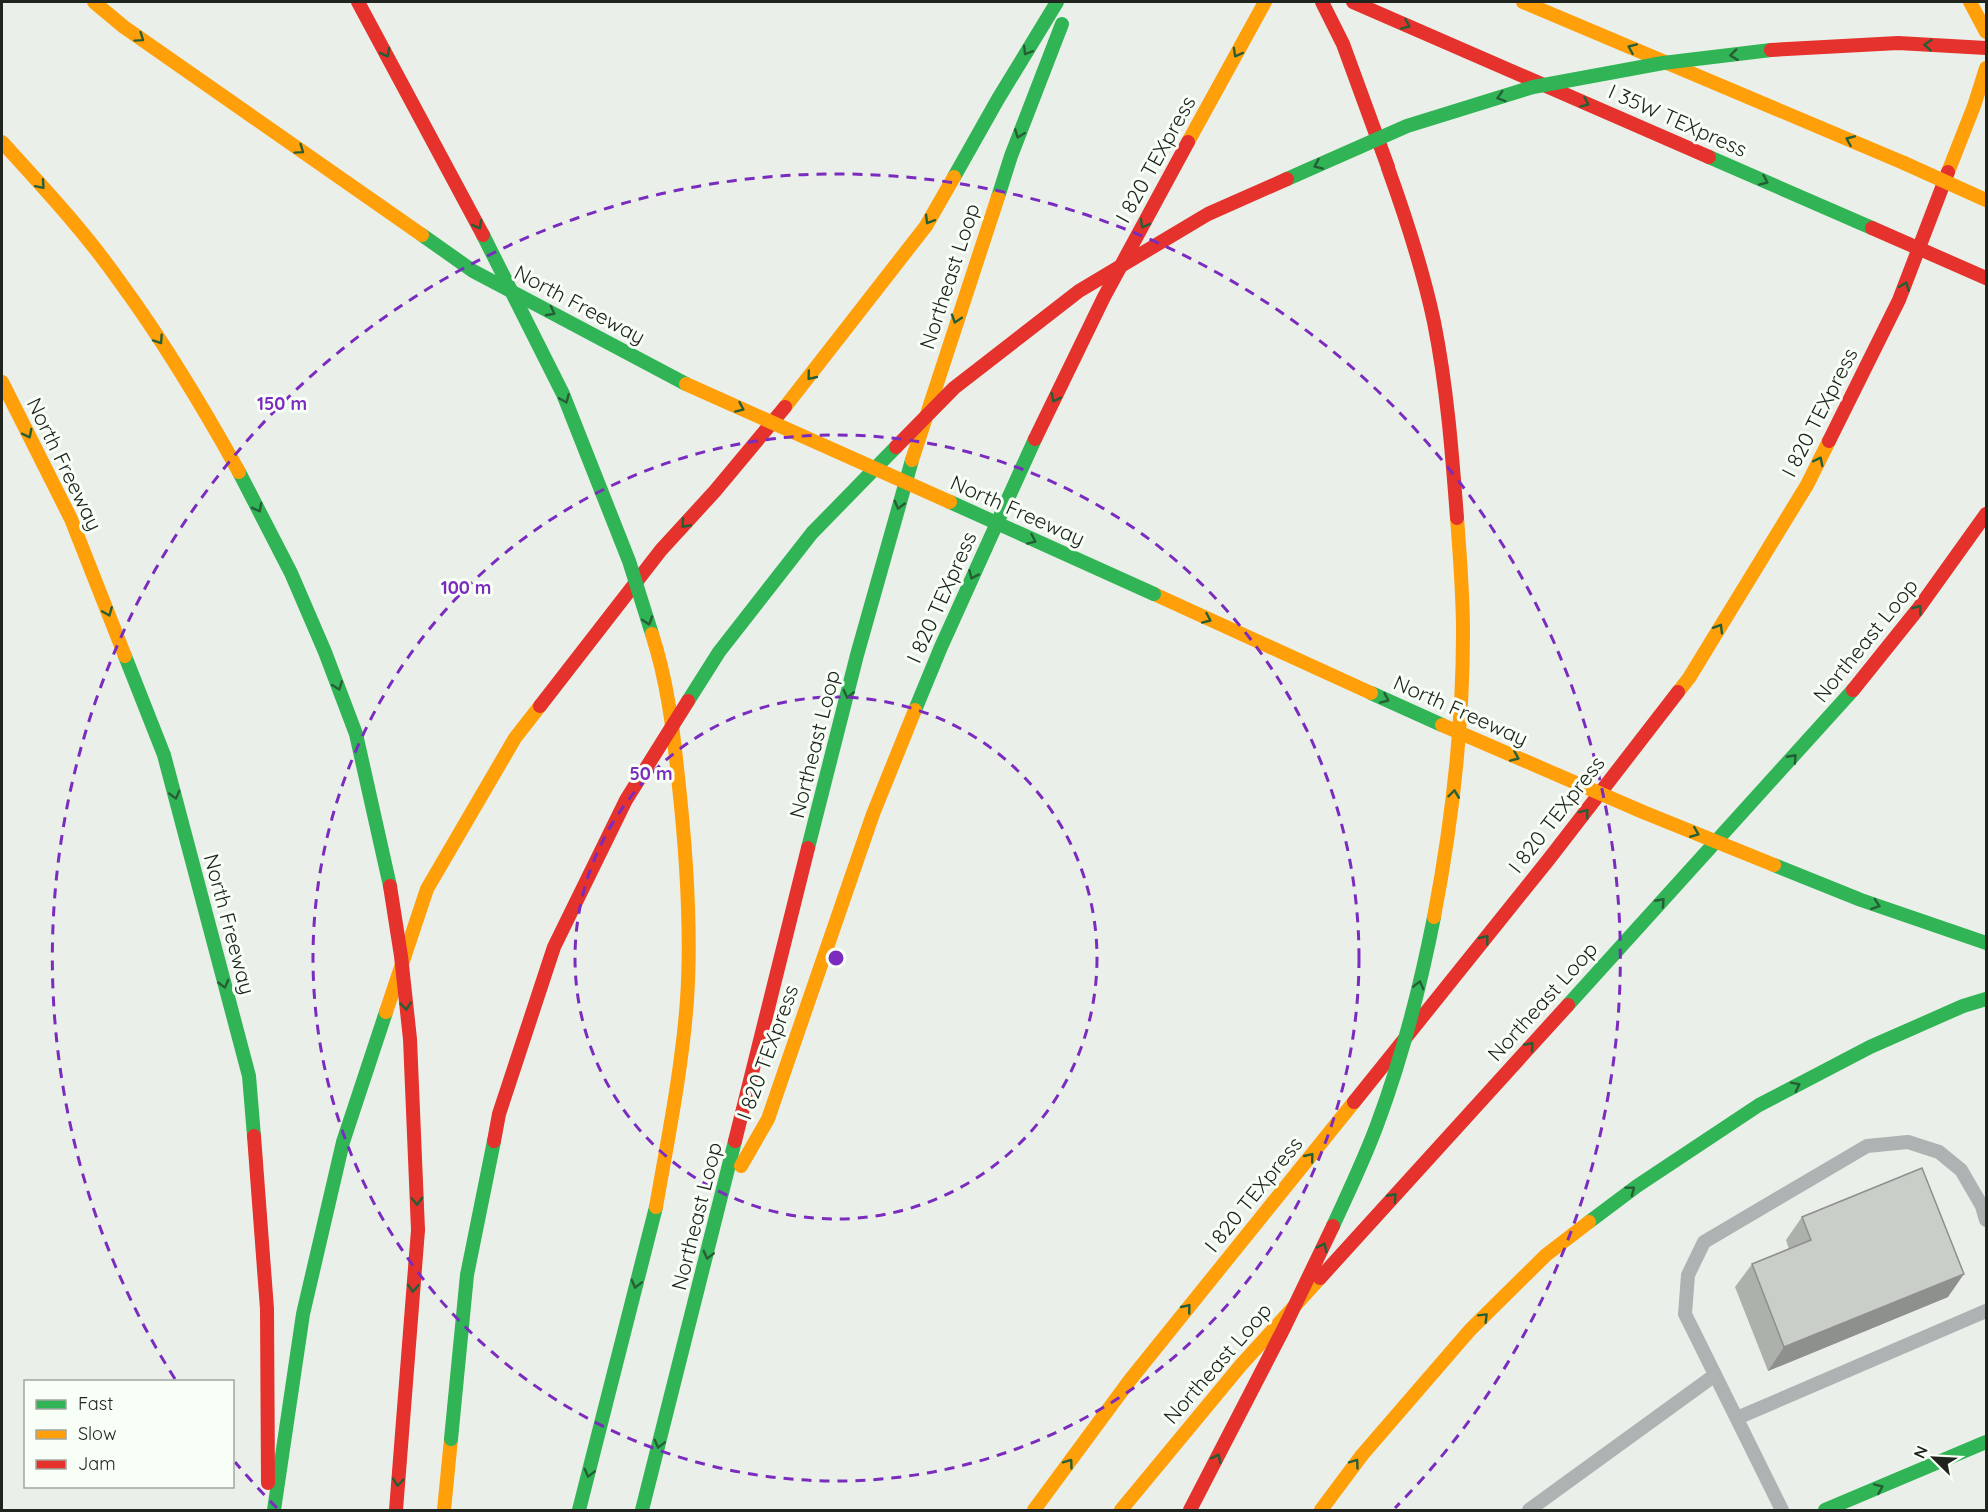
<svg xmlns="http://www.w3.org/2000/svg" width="1988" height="1512" viewBox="0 0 1988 1512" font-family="Quicksand,sans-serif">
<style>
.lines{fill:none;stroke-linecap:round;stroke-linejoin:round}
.lane{stroke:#afb2b3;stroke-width:14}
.fast{stroke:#30b455;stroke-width:14}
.slow{stroke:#ff9f0a;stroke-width:14}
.jam{stroke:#e5322d;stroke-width:14}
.fast-bridge{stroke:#30b455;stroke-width:14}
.slow-bridge{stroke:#ff9f0a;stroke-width:14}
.jam-bridge{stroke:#e5322d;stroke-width:14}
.wall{fill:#adb1ac}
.shaded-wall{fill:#8d908c}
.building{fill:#c9cec8;stroke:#8d908c;stroke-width:1.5}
.oneway{stroke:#265e35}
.ring{fill:none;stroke:#7b2cbf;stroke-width:3;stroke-dasharray:10 8}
.labels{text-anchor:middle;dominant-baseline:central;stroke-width:6;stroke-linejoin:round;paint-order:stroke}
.street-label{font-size:21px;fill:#20241f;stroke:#f8fff7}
.centre{fill:#7b2cbf;stroke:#f8fff7;stroke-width:3}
.ring-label{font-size:18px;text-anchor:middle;font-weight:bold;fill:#7b2cbf;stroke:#f8fff7;stroke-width:6;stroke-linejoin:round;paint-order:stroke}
</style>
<rect width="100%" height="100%" fill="#eaf0e9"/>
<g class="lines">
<path class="lane" d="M1737 1418 1986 1311
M1529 1510 1715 1375
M1782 1510 1685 1314 1688 1275 1704 1242 1867 1146 1908 1142 1939 1152 1961 1170 1982 1206 1986 1220"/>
<path class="fast" d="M1709 157 1872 228
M954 177 998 99 1057 2
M998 197 1011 156 1062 24
M422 235 473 271 686 384
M239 472 291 573 325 652 356 734 390 886
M125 656 164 755 249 1076 254 1136
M1371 693 1442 725
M915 710 941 647 1035 439
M808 848 857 655 912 460
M1568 1005 1853 690
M1589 1222 1637 1186 1759 1105 1870 1047 1963 1006 1986 999
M274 1510 303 1314 343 1142 386 1012
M579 1510 656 1207
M642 1510 735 1141
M1825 1510 1986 1442"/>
<path class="slow" d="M94 2 124 27 422 235
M1523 2 1904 163
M1970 2 1986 32
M2 142C43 187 85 232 120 282 164 342 203 407 239 472
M1188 142 1265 2
M1948 172 1974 106 1986 68
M2 382 71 519 125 656
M785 407 926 226 954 177
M912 460 998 197
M1154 594 1371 693
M1678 692 1689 678 1807 485 1829 441
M386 1012 427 889 515 738 540 706
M741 1166 768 1119 873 814 915 710
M444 1510 451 1439
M1034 1510 1130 1380 1354 1102
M1121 1510 1241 1365 1320 1278
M1321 1510 1362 1455 1470 1330 1546 1255 1589 1222"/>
<path class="jam" d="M1322 2 1343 44 1388 167
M1353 2 1709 157
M1035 439 1104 297 1188 142
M1829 441 1899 300 1948 172
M1853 690 1918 609 1986 514
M540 706 661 550 715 491 785 407
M1354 1102 1549 859 1678 692
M254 1136 267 1309 268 1483
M735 1141 808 848
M1320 1278 1568 1005
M396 1510 418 1230"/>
<path class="fast-bridge" d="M1287 179 1407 126 1533 87 1663 63 1771 50
M483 235 563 394 629 561 652 634
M950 502 1154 594
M688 701 719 652 812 533 896 447
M1774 865 1861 900 1986 943
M1333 1226C1348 1193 1364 1160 1377 1125 1402 1058 1420 988 1434 917
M451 1439 467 1275 494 1141"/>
<path class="slow-bridge" d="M1904 163 1986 200
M686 384 950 502
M652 634C667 680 673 728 678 777 686 849 692 927 687 1000 682 1069 668 1138 656 1207
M1442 725 1643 812 1774 865
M1434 917C1452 823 1463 728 1463 632 1463 594 1460 556 1457 518"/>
<path class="jam-bridge" d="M358 2 483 235
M1771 50 1898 43 1986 48
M1388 168C1406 218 1423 270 1434 322 1447 387 1452 452 1457 518
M1872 228 1986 278
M896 447 954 388 1079 291 1208 214 1287 179
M390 886 401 956 410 1039 418 1230
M494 1141 499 1114 554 947 626 800 688 701
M1190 1510 1284 1328 1333 1226"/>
</g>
<path class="wall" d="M1802 1217 1948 1297 1768 1371 1735 1287 1752 1264 1789 1249 1786 1240Z"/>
<path class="shaded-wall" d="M1964 1274 1948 1297 1768 1371 1784 1347Z"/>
<path class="building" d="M1922 1168 1964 1274 1784 1347 1752 1264 1811 1240 1802 1217Z"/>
<defs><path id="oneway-chevron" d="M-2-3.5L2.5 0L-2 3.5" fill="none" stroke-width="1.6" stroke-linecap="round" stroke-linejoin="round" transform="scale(1.5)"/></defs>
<g class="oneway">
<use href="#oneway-chevron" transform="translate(1406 25) rotate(24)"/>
<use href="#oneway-chevron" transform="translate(140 38) rotate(35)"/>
<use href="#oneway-chevron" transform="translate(1928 45) rotate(-176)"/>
<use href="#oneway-chevron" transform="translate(1632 48) rotate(-157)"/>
<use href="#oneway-chevron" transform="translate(1027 51) rotate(121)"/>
<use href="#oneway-chevron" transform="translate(386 53) rotate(62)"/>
<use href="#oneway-chevron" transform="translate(1237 53) rotate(119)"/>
<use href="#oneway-chevron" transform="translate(1734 55) rotate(173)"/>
<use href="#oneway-chevron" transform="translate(1501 97) rotate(163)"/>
<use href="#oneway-chevron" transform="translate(1585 103) rotate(24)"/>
<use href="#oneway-chevron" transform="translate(1019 134) rotate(111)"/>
<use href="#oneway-chevron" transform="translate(1850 140) rotate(-157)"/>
<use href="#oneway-chevron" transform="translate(300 150) rotate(35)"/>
<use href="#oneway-chevron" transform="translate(1318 165) rotate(156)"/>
<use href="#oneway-chevron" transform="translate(1764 181) rotate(24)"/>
<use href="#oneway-chevron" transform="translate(41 185) rotate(49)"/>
<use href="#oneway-chevron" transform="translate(929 220) rotate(121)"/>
<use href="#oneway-chevron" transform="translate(1144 224) rotate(119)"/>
<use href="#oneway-chevron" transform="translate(478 225) rotate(62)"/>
<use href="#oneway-chevron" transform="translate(1905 286) rotate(-69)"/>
<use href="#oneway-chevron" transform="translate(551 312) rotate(28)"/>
<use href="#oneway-chevron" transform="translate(956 319) rotate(108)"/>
<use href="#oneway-chevron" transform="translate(159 340) rotate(56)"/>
<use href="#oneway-chevron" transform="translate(811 376) rotate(129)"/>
<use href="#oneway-chevron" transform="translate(1055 398) rotate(116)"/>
<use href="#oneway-chevron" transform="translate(565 399) rotate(67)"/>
<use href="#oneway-chevron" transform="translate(740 408) rotate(24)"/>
<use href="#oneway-chevron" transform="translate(28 434) rotate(63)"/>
<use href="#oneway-chevron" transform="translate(1819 461) rotate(-63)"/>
<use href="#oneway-chevron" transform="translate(899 505) rotate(105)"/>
<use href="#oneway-chevron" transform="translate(258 508) rotate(62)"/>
<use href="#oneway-chevron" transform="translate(685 524) rotate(132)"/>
<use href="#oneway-chevron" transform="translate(1032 540) rotate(24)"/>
<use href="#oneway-chevron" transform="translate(973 575) rotate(114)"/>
<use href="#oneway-chevron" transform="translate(1918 609) rotate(-53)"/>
<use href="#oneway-chevron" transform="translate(108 612) rotate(68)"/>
<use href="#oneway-chevron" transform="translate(1207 619) rotate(24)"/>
<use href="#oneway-chevron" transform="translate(648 621) rotate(72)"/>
<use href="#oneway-chevron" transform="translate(1719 628) rotate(-59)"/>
<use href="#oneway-chevron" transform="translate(338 686) rotate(69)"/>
<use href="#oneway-chevron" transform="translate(848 694) rotate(104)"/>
<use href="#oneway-chevron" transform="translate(1385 699) rotate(24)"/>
<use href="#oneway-chevron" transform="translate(1515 757) rotate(23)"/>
<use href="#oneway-chevron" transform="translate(1793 758) rotate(-48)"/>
<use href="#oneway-chevron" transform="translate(1454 794) rotate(-83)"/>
<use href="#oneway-chevron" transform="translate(175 795) rotate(75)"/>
<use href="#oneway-chevron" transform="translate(1585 813) rotate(-52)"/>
<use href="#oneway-chevron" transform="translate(1695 833) rotate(22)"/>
<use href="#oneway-chevron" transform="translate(1661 902) rotate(-48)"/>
<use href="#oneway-chevron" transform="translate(1876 905) rotate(19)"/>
<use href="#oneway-chevron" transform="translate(1485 939) rotate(-51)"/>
<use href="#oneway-chevron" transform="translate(224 984) rotate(75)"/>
<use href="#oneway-chevron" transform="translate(1419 985) rotate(-76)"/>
<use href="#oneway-chevron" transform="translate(406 1006) rotate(84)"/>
<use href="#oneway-chevron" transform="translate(1530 1046) rotate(-48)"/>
<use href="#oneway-chevron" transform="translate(1796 1086) rotate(-27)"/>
<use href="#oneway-chevron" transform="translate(1310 1157) rotate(-51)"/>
<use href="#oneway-chevron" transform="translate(1631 1190) rotate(-37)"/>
<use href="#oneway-chevron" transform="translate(1393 1197) rotate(-48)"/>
<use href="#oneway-chevron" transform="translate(417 1201) rotate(88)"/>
<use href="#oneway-chevron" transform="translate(1323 1247) rotate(-64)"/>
<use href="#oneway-chevron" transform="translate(708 1255) rotate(104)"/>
<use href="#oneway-chevron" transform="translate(636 1284) rotate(104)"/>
<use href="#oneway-chevron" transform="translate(413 1288) rotate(94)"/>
<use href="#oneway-chevron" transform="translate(1187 1308) rotate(-51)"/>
<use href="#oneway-chevron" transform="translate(1484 1317) rotate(-45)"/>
<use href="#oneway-chevron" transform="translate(659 1444) rotate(104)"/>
<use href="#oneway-chevron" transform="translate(1217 1458) rotate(-63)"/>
<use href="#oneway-chevron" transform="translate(1069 1463) rotate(-54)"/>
<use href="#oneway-chevron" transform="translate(1355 1463) rotate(-54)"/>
<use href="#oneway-chevron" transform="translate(589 1473) rotate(104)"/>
<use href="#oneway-chevron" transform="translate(398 1482) rotate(95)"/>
<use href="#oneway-chevron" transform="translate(1879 1488) rotate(-23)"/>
</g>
<g class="ring">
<circle cx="836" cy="958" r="261"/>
<circle cx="836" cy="958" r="523"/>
<path d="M277 1508A784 784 0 0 1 235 1462M175 1379A784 784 0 1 1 1395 1508"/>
</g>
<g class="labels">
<g class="street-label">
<text transform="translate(1678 120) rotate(24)">I 35W TEXpress</text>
<text transform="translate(1155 159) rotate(-61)">I 820 TEXpress</text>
<text transform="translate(949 276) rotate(-72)">Northeast Loop</text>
<text transform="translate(580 304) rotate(28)">North Freeway</text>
<text transform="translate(1819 412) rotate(-63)">I 820 TEXpress</text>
<text transform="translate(65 464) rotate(64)">North Freeway</text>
<text transform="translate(1018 510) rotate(24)">North Freeway</text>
<text transform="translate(941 597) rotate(-66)">I 820 TEXpress</text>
<text transform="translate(1865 640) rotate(-51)">Northeast Loop</text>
<text transform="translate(1461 710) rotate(24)">North Freeway</text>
<text transform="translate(814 744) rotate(-76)">Northeast Loop</text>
<text transform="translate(1556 814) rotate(-52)">I 820 TEXpress</text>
<text transform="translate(230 924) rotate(75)">North Freeway</text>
<text transform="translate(1542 1001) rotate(-48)">Northeast Loop</text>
<text transform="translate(767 1052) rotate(-70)">I 820 TEXpress</text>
<text transform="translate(1253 1194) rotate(-51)">I 820 TEXpress</text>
<text transform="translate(696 1216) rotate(-76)">Northeast Loop</text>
<text transform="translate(1217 1363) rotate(-49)">Northeast Loop</text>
</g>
</g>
<circle cx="836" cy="958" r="9" class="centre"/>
<g class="ring-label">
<text x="282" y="410">150 m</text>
<text x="466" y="594">100 m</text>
<text x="651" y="780">50 m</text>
</g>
<rect width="1988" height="1512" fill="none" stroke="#20241f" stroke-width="6"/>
<rect x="24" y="1380" width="210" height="108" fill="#f8fff7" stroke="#a2a7a1" stroke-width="1.5"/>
<rect x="36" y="1400" width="30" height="9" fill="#30b455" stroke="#a2a7a1" stroke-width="1.5"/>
<text x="78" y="1410" font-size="18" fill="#20241f">Fast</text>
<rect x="36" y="1430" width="30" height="9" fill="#ff9f0a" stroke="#a2a7a1" stroke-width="1.5"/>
<text x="78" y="1440" font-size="18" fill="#20241f">Slow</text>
<rect x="36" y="1460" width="30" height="9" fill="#e5322d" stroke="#a2a7a1" stroke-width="1.5"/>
<text x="78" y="1470" font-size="18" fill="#20241f">Jam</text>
<g transform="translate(1934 1458) rotate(294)" stroke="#f8fff7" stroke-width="4.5" paint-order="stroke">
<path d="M0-4.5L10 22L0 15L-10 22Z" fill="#20241f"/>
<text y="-9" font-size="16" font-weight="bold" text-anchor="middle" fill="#20241f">N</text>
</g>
</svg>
